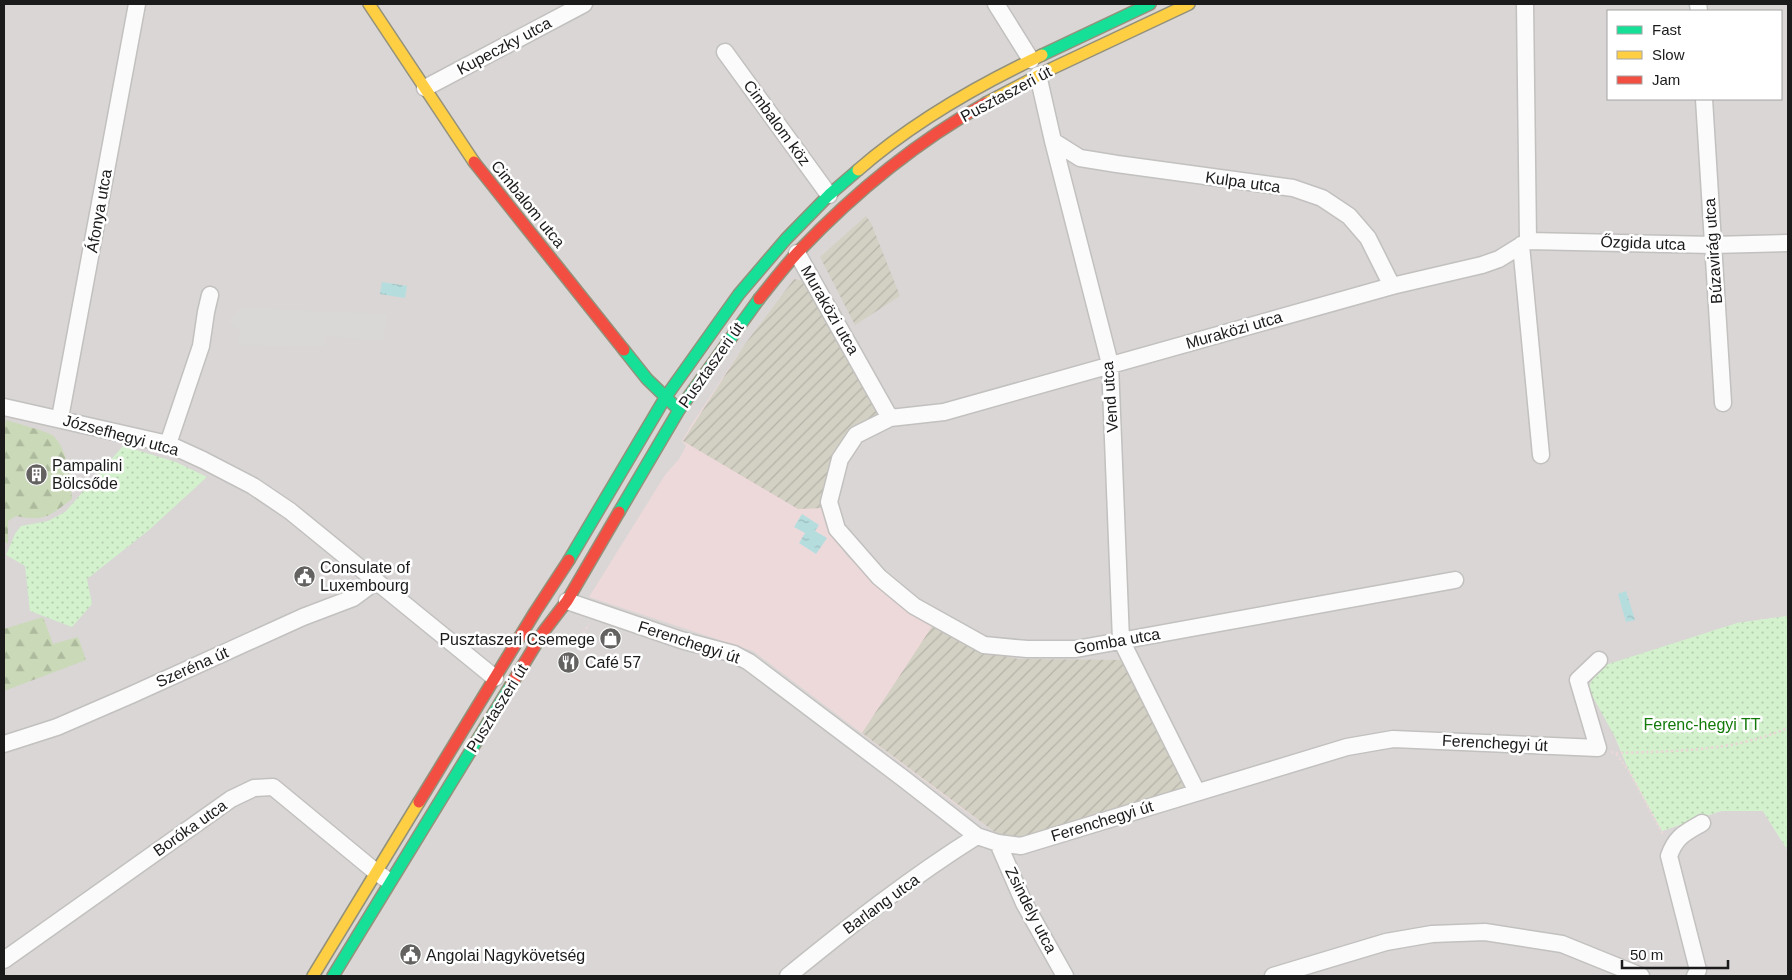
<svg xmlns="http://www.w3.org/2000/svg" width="1792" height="980" viewBox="0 0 1792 980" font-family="Arial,sans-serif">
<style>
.residential{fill:#d9d6d5;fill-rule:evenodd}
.commercial{fill:#edd9da}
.construction{fill:url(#construction-furrows)}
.forest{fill:url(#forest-firs)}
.park{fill:url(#park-dots)}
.parking{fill:#dad8d7}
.water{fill:url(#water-ripples)}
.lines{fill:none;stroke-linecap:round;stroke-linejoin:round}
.street-casing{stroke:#c2c1bf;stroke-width:19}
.fast-casing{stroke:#94917b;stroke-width:14}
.slow-casing{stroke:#94917b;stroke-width:14}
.jam-casing{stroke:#94917b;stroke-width:14}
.path{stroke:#ead7d8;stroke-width:2.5;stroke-dasharray:2.5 2.5;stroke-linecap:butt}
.street{stroke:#fcfbfb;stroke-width:16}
.fast{stroke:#16e098;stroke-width:11}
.slow{stroke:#ffcf43;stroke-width:11}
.jam{stroke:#f24e42;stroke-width:11}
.labels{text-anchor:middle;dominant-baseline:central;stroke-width:5;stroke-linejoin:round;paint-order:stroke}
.street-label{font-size:16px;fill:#1b1b1b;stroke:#fff}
.poi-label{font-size:16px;fill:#1b1b1b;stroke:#fff;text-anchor:start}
.park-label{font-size:16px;fill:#137908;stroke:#fff}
</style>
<defs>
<pattern id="construction-furrows" width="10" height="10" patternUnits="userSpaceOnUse" patternTransform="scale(1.25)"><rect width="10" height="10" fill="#d3d0c4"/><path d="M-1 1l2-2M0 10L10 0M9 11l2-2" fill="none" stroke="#b5b2a8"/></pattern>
<pattern id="forest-firs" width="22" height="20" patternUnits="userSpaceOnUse" patternTransform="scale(1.25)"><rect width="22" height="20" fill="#cad9b7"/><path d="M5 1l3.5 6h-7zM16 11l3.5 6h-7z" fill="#adba9d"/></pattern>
<pattern id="park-dots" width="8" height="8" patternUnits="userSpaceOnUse" patternTransform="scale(1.25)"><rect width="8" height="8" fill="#d3f1cc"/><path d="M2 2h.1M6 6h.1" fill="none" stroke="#b5ceaf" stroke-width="1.8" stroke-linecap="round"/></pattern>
<pattern id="water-ripples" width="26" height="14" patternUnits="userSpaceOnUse" patternTransform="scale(1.25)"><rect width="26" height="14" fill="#b5ddde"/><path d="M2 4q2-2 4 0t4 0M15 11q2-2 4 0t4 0" fill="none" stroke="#9bbdbe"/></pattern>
</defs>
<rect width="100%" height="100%" fill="#eae6e3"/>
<path class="residential" d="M4 4H1788V616L1737 623 1615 737 1629 771 1662 831 1721 811H1763L1788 851V976H4ZM1608 11H1781V99H1608Z"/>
<path class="commercial" d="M794 279 855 430 829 529 846 555 871 579 988 652 1018 659 1096 813 1025 839 996 833 954 803 753 651 589 597 665 475 679 459 686 446 682 441 690 427 745 344Z"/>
<path class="construction" d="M866 216 871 223 900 296 855 325 820 257Z
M794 279 803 281 881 417 855 430 824 508 798 509 683 441 745 344Z
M933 625 988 652 1018 659 1124 660 1185 789 1096 813 1025 839 996 833 862 733Z"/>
<path class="forest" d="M6 420C16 423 45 431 52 435 67 446 71 481 72 499 49 516 45 522 16 516L8 521V544L4 541V433Z
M43 617 53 644 78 637 86 660 4 691V629Z"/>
<path class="park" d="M123 446 176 462 207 477 149 530 87 579 92 604 72 627 30 611 25 566 6 555 15 534 21 526 48 521 65 512Z
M1788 616V851L1763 811H1721L1662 831 1629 771 1615 737 1588 688 1599 667 1737 623Z"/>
<path class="parking" d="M240 308 387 314 383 341 326 336 325 346 237 345 241 331 229 322Z"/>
<path class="water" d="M382 282 407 286 405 298 380 294Z
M802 514 819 525 815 531 827 538 816 554 799 543 805 533 794 527Z
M1626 591 1635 620 1626 622 1618 594Z"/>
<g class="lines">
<defs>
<path id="street" d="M996 4 1031 60
M1525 4 1528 241
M1698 4 1699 11
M725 52 829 195
M1038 75 1053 141 1110 364 1121 640 1197 792
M425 88 584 4
M1704 99 1723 403
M1053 141 1080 158 1117 164 1293 188 1322 198 1349 216 1368 238 1392 286
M1528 241 1713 245 1788 243
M1521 245 1541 455
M797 253 890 418 944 412 1392 286 1482 265 1499 259 1528 241
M4 407 168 444 203 460 253 486 290 511 495 678
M60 418 137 4
M890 418 856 435 840 459 829 502 837 529 879 577 914 606 984 645 1027 649H1076L1455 580
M168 444 201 346 206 312 210 295
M567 601 681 640 734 654 749 662 904 779 977 836 998 843 1021 846 1347 747 1393 739 1598 748 1578 680 1599 660
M4 744 57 727 131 695 303 617 353 598 376 581
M998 843 1024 903 1065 976
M4 960 231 799 254 788 273 787 376 872 386 879
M788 976C848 927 910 878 977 836
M1273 976 1386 942 1432 934 1485 932 1562 944 1641 976
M1695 976 1698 970 1669 856C1676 836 1685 833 1702 823"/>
<path id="fast" d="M1042 55 1150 4
M624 350 647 379 677 408
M619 512 679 410 759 299
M569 560 665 398 739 294 786 239 829 195 858 170
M333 976 511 685"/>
<path id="slow" d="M369 4 474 162
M986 103 1053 68 1189 4
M858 170C913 122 976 86 1042 55
M313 976 419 802"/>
<path id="jam" d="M474 162 624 350
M759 299C772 283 784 267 798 252 854 193 916 142 986 103
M511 685 544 631 567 601 619 512
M419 802 535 612 569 560"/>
</defs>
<use href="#street" class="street-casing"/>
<use href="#fast" class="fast-casing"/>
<use href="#slow" class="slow-casing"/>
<use href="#jam" class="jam-casing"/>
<path class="path" d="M4 497H5
M562 637 576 645 589 624
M1611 752 1615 753C1676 751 1731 752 1788 728
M1616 754 1629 771 1663 835"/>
<use href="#street" class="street"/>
<use href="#fast" class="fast"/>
<use href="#slow" class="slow"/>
<use href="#jam" class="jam"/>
</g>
<defs>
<symbol id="building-disc" viewBox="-11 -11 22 22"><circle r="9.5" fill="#636261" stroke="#fff"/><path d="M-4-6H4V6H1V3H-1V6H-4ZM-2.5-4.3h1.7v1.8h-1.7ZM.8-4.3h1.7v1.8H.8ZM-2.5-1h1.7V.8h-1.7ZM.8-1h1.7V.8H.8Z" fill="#fff"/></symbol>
<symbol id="civic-disc" viewBox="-11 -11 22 22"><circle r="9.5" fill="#636261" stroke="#fff"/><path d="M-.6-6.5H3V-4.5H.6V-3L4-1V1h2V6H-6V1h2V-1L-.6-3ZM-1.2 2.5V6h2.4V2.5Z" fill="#fff"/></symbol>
<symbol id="shop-disc" viewBox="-11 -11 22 22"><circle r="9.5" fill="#636261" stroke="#fff"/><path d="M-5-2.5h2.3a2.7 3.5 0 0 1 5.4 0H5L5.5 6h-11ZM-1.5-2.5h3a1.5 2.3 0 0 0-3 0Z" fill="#fff"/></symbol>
<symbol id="restaurant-disc" viewBox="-11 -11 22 22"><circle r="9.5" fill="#636261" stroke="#fff"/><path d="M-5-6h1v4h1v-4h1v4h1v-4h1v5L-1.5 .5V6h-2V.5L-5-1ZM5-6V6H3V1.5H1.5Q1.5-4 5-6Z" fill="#fff"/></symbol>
</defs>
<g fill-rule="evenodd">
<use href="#building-disc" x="24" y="462" width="25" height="25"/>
<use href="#civic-disc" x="292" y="564" width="25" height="25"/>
<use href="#shop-disc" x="598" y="626" width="25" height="25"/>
<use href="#restaurant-disc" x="556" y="650" width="25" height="25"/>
<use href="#civic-disc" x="398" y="942" width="25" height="25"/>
</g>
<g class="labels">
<g class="street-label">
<text transform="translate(504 46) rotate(-28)">Kupeczky utca</text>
<text transform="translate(1006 94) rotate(-28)">Pusztaszeri út</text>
<text transform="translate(777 123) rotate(54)">Cimbalom köz</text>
<text transform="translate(1243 182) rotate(8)">Kulpa utca</text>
<text transform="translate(528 204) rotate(51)">Cimbalom utca</text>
<text transform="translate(99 211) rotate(-80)">Áfonya utca</text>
<text transform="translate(1643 243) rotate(2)">Őzgida utca</text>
<text transform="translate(1713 251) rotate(-94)">Búzavirág utca</text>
<text transform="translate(830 310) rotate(60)">Muraközi utca</text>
<text transform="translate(1234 330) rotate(-16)">Muraközi utca</text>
<text transform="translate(711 365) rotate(-55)">Pusztaszeri út</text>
<text transform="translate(1110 397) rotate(-94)">Vend utca</text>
<text transform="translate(121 435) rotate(15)">Józsefhegyi utca</text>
<text transform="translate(1117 641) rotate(-10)">Gomba utca</text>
<text transform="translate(689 642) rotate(18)">Ferenchegyi út</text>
<text transform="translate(192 667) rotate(-24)">Szeréna út</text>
<text transform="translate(497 708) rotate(-58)">Pusztaszeri út</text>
<text transform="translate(1495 743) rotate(3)">Ferenchegyi út</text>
<text transform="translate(1102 821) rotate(-17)">Ferenchegyi út</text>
<text transform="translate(190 828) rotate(-35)">Boróka utca</text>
<text transform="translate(881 904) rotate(-36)">Barlang utca</text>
<text transform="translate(1031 910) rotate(63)">Zsindely utca</text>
</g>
<g class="poi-label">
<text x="52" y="465">Pampalini<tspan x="52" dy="18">Bölcsőde</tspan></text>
<text x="320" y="567">Consulate of<tspan x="320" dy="18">Luxembourg</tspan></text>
<text x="595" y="639" text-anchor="end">Pusztaszeri Csemege</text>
<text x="585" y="662">Café 57</text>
<text x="426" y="955">Angolai Nagykövetség</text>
</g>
<g class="park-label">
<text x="1702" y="724">Ferenc-hegyi TT</text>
</g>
</g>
<rect width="1792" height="980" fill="none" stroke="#1b1b1b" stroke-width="10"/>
<rect x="1607" y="10" width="175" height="90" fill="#ffffff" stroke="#a4a4a4"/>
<rect x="1617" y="26" width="25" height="8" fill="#16e098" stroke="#a4a4a4"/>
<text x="1652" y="35" font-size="15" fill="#1b1b1b">Fast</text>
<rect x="1617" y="51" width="25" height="8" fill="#ffcf43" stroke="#a4a4a4"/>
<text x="1652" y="60" font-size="15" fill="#1b1b1b">Slow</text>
<rect x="1617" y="76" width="25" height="8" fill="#f24e42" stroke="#a4a4a4"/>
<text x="1652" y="85" font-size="15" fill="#1b1b1b">Jam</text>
<path d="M1622 960v8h106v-8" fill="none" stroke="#1b1b1b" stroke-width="2.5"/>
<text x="1630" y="960" font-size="15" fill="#1b1b1b" stroke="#ffffff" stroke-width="4" paint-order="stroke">50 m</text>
</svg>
